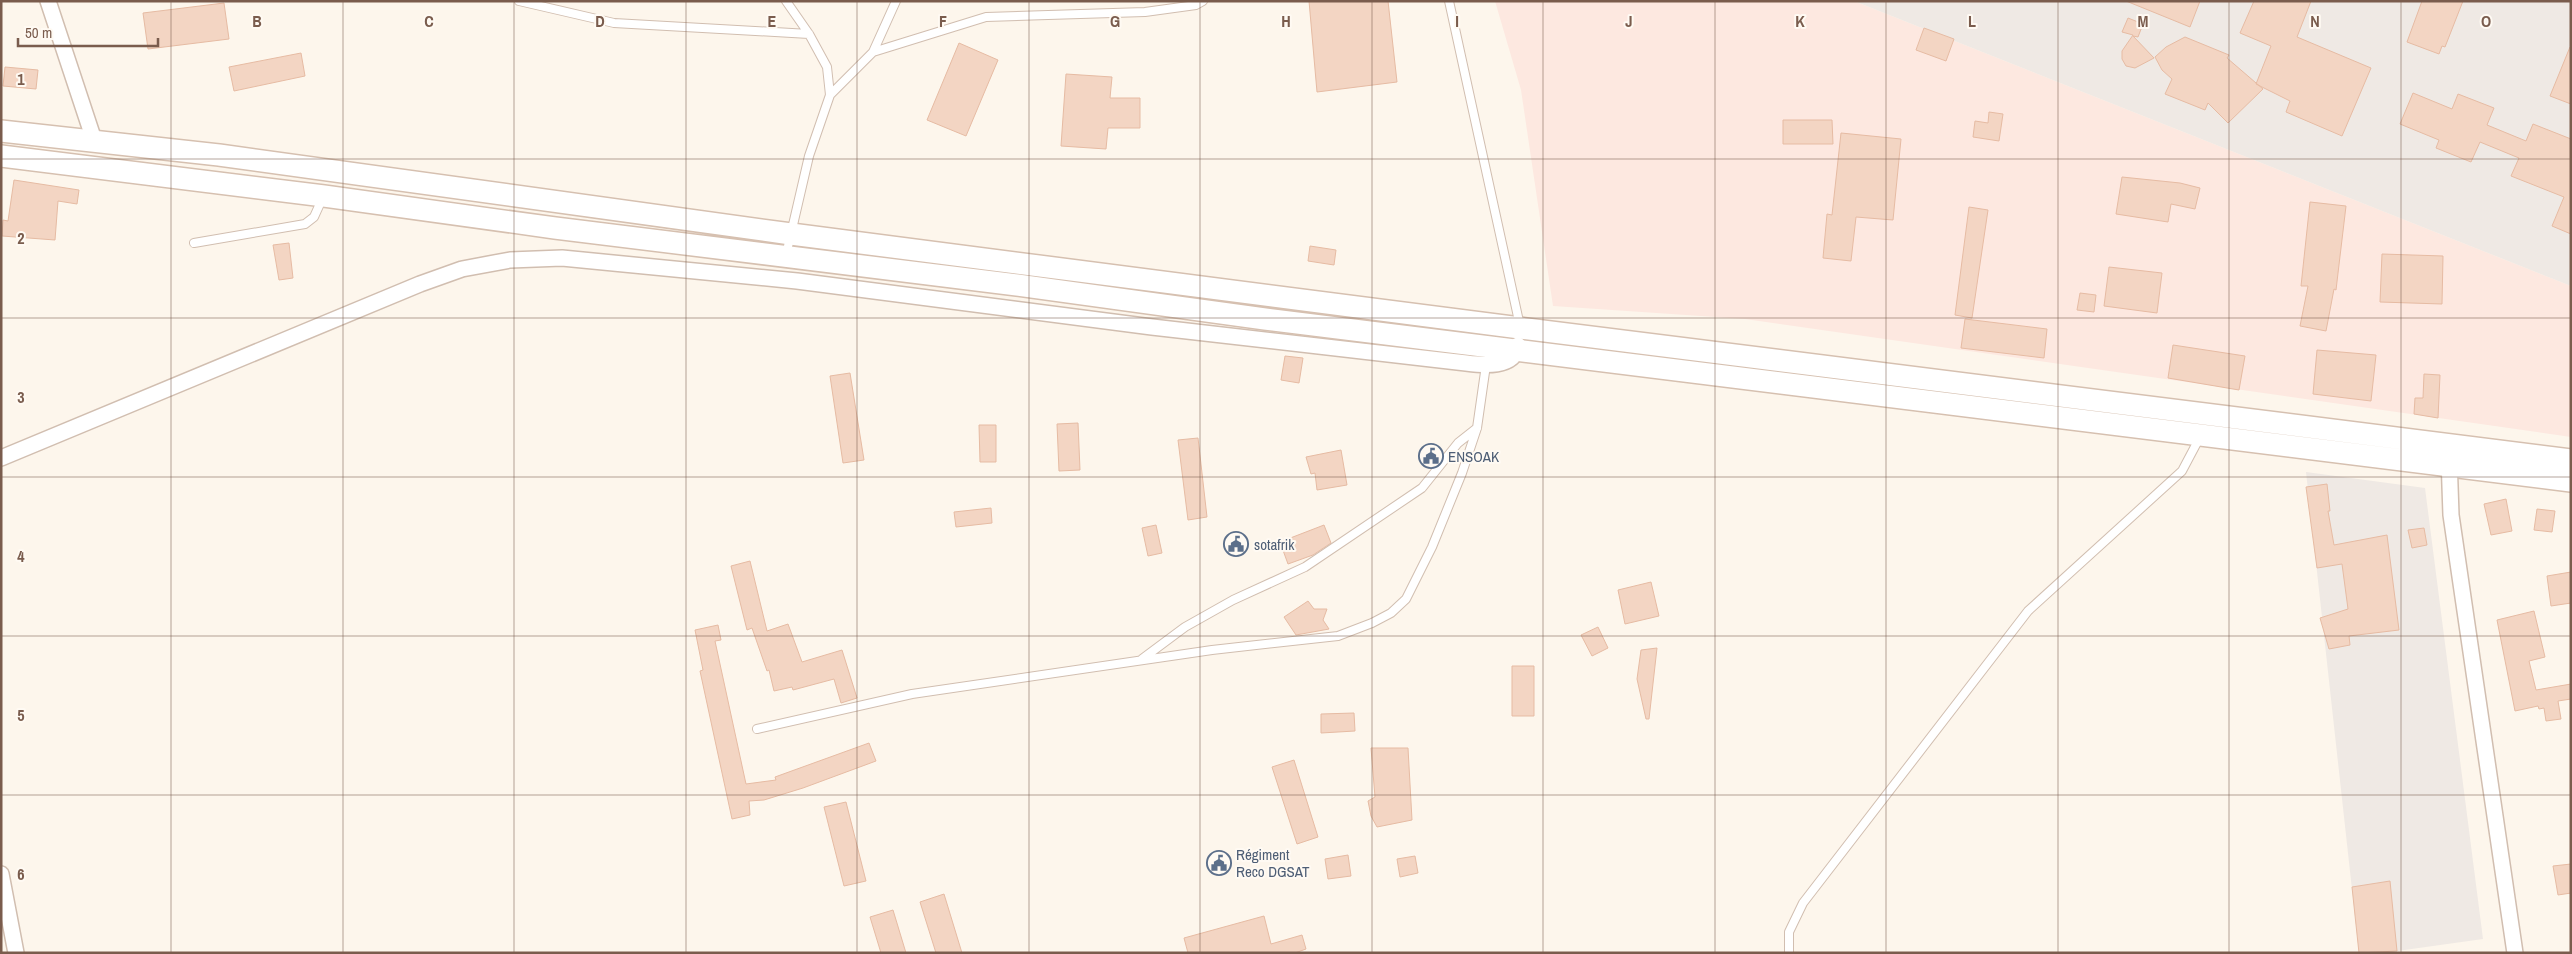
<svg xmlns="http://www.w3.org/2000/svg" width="2572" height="954" viewBox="0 0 2572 954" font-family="'Archivo Narrow',sans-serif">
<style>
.commercial{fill:#fde8e0}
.industrial{fill:#efe9e4}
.building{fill:#f3d5c3;stroke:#e6bba3}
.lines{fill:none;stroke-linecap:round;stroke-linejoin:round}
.lane-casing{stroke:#d1beb0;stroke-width:10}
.street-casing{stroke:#d1beb0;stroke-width:18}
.secondary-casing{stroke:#d6c0b0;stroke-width:24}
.lane{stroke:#fff;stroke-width:8}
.street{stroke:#fff;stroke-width:15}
.secondary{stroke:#fff;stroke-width:21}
.grid{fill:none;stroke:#7a5c4d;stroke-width:1;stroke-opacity:0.55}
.labels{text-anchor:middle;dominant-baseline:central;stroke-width:4;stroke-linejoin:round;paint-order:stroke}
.service-label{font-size:15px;fill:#4e5e75;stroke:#fffaf3;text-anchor:start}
.grid-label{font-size:16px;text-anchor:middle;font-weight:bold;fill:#7a5c4d;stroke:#fffaf3;stroke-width:4;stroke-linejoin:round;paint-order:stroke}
</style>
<rect width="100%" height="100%" fill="#fdf6ec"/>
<path class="commercial" d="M1495 1H1854L2571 286V437L1745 319 1553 306 1521 90Z"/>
<path class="industrial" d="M1854 1H2571V286Z
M2306 472 2425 488 2483 939 2383 953H2359Z"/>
<path class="building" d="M1309 1H1388L1397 82 1317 92Z
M2126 1H2200L2190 27Z
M2254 1H2311L2297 37 2371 68 2342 136 2286 112 2290 101 2256 84 2271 46 2240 33Z
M2422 1H2463L2445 47 2442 46 2439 54 2407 42Z
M224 3 229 39 148 49 143 13Z
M2128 18 2143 24 2138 37 2133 36 2154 58 2135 68 2126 66 2122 59V51L2133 35 2122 32Z
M1924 28 1954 39 1946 61 1916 50Z
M2185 37 2229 55 2227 58 2263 89 2228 123 2208 103 2205 110 2165 94 2172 79 2162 70 2155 57 2166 47Z
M959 43 998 60 966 136 927 120Z
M2570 47H2571V104L2550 96Z
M301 53 305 76 234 91 229 67Z
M5 67 38 70 36 89 3 86Z
M1066 74 1112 77 1110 98H1140V128H1108L1106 149 1061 146Z
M2413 93 2452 109 2458 94 2494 108 2487 125 2526 141 2533 124 2571 139V234L2552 226 2564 197 2511 176 2519 158 2480 142 2471 162 2436 148 2439 140 2400 124Z
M1989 112 2003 114 1999 141 1973 137 1975 121 1988 123Z
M1783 120H1832L1833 144H1783Z
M1841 133 1901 139 1893 220 1856 217 1851 261 1823 258 1827 214 1832 215Z
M2122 177 2180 183 2200 188 2195 209 2171 204 2168 222 2116 214Z
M14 180 79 190 77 204 58 201 55 240 2 236 3 220 8 221Z
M2310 202 2346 206 2336 290 2334 289 2326 331 2300 326 2308 286H2301Z
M1969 207 1988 210 1972 318 1955 315Z
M289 243 293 278 279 280 273 245Z
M1310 246 1336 250 1334 265 1308 261Z
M2382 254 2443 256 2442 304 2380 302Z
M2109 267 2162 273 2157 313 2104 306Z
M2080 293 2096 295 2094 312 2077 310Z
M1965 319 2047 329 2044 358 1961 348Z
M2173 345 2245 356 2239 390 2168 378Z
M2317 350 2376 355 2371 401 2313 394Z
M1285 356 1303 358 1299 383 1281 380Z
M850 373 864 460 843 463 830 376Z
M2424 374 2440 375 2438 418 2414 414 2415 398H2423Z
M1078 423 1080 470 1059 471 1057 424Z
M979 425H996V462H980Z
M1198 438 1207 517 1188 520 1178 440Z
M1341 450 1347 485 1317 490 1315 473 1311 474 1306 457Z
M2327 484 2330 511H2328L2334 545 2387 535 2399 630 2349 636 2350 645 2329 649 2320 618 2348 609 2342 564 2317 568 2306 487Z
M2506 499 2512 531 2491 535 2484 504Z
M991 508 992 523 956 527 954 512Z
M2537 509 2555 511 2552 532 2534 530Z
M1156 525 1162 553 1148 556 1142 528Z
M1324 525 1331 543 1313 555 1288 564 1280 542Z
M2424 528 2427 545 2412 548 2408 530Z
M750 561 767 631 788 624 802 662 842 650 857 698 841 703 834 679 793 690 792 687 774 691 769 670 767 671 752 628 747 630 731 566Z
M2571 572V603L2551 606 2547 576Z
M1651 582 1659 616 1625 624 1618 590Z
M1308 601 1314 609H1327L1323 620 1329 629 1296 635 1284 617Z
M2534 611 2545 657 2529 661 2536 690 2571 684V699L2558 701 2561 719 2546 721 2544 708 2539 709 2538 706 2515 711 2497 620Z
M718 625 721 640 715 641 746 784 776 780 775 777 869 743 876 761 803 788 764 800 749 801 750 815 732 819 700 671 703 670 695 630Z
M1598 627 1608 648 1592 656 1581 635Z
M1657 648 1649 719H1646L1637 679 1641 650Z
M1512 666H1534V716H1512Z
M1354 713 1355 731 1321 733V714Z
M1371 748H1408L1412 820 1377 827 1371 816 1368 801 1375 797Z
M1294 760 1318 837 1297 844 1272 767Z
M846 802 866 881 844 886 824 807Z
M1348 855 1351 876 1328 879 1325 859Z
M1415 856 1418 873 1400 877 1397 859Z
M2571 864V893L2558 895 2553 866Z
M2390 881 2397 951 2359 953 2352 887Z
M944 894 962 953H936L920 902Z
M893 910 906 953H881L870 917Z
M1264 916 1271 944 1302 935 1306 949 1295 953H1188L1184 938Z"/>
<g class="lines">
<defs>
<path id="lane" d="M519 1 614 23 809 34
M1449 1 1520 326
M873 52 986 17 1145 12 1196 5 1203 1
M830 95 873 52 896 1
M194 243 305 224 314 217 323 197
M786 255 809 156 830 95 827 67 809 34 786 1
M1142 659 1185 627 1233 600 1305 567 1422 488 1458 443 1477 428
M757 729 912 694 1212 650 1338 636 1372 623 1391 613 1406 599 1432 547 1462 473 1477 428 1486 365
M1789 953V932L1803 903 2028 611 2182 471 2200 437"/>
<path id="street" d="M48 1 94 140
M2449 457 2451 515 2515 953
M1 458 420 284 462 269 510 260 562 258 797 281 1152 327 1466 363C1482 365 1515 369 1518 345
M1 874 16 953"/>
<path id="secondary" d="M1 131 219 155 791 234 1520 328 2571 460
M1 156 324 196 555 228 1017 285 1265 319 2571 481"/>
</defs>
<use href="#lane" class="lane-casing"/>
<use href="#street" class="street-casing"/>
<use href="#secondary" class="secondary-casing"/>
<use href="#lane" class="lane"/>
<use href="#street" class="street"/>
<use href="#secondary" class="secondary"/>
</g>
<path class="grid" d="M171 1V953M343 1V953M514 1V953M686 1V953M857 1V953M1029 1V953M1200 1V953M1372 1V953M1543 1V953M1715 1V953M1886 1V953M2058 1V953M2229 1V953M2401 1V953M1 159H2571M1 318H2571M1 477H2571M1 636H2571M1 795H2571"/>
<defs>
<symbol id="civic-ring" viewBox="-11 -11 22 22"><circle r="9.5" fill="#fffaf3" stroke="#5c6f8a" stroke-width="1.5"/><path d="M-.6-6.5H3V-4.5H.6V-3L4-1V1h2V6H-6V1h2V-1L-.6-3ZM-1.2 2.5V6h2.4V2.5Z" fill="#5c6f8a"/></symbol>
</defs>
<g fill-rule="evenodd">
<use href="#civic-ring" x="1417" y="442" width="28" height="28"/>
<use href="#civic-ring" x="1222" y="530" width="28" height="28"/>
<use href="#civic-ring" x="1205" y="849" width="28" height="28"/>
</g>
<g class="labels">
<g class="service-label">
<text x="1448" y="456">ENSOAK</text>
<text x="1254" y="544">sotafrik</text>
<text x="1236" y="854">Régiment<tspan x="1236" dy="17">Reco DGSAT</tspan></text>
</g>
</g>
<g class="grid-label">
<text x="257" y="27">B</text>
<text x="429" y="27">C</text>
<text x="600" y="27">D</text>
<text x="772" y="27">E</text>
<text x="943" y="27">F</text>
<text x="1115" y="27">G</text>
<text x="1286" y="27">H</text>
<text x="1457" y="27">I</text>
<text x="1629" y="27">J</text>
<text x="1800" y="27">K</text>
<text x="1972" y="27">L</text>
<text x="2143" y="27">M</text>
<text x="2315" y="27">N</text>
<text x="2486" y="27">O</text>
<text x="21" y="85">1</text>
<text x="21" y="244">2</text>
<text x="21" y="403">3</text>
<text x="21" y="562">4</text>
<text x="21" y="721">5</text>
<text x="21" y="880">6</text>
</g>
<rect width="2572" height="954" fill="none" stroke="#7a5c4d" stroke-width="5"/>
<path d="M18 38v8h140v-8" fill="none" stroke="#7a5c4d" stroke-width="2.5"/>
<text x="25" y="38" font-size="15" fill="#7a5c4d" stroke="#fffaf3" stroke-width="4" paint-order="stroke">50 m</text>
</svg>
